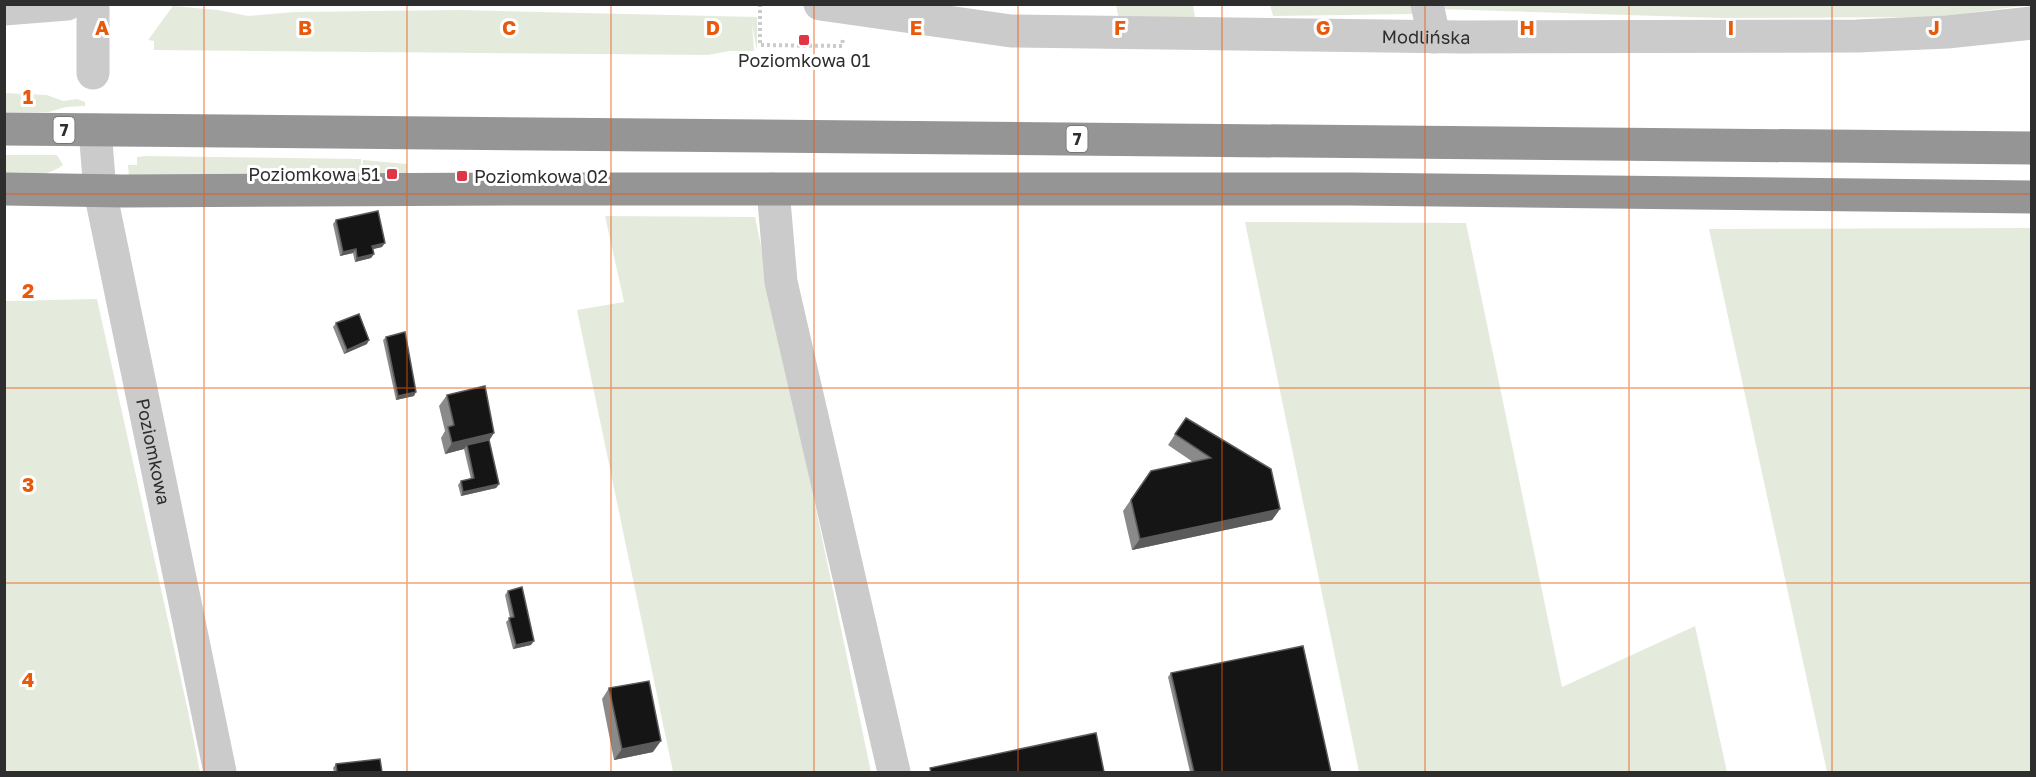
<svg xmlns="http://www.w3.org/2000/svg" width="2036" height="777" viewBox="0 0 2036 777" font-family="'Golos Text',sans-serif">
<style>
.green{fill:#e5ebdc}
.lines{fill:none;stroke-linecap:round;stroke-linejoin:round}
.path{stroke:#cbcbcb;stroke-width:4;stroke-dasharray:3 3;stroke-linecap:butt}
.minor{stroke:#cbcbcb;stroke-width:33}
.highway{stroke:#959595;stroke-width:33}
.wall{fill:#8a8a8a}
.shaded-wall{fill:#5b5b5b}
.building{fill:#151515;stroke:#5b5b5b;stroke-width:1.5}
.grid{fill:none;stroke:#e8590c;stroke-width:1.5;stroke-opacity:0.55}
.poi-dot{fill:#e13445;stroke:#fff;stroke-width:2}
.labels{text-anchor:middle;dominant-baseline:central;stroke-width:6;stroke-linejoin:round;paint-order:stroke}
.shield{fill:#fff;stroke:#6d6d6d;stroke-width:1.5}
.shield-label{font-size:16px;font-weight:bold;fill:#2e2e2e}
.street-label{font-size:18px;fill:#2e2e2e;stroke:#fff}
.poi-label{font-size:18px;fill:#2e2e2e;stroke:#fff}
.grid-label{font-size:20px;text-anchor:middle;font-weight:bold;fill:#e8590c;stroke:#fff;stroke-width:6;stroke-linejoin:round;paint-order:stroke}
</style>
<rect width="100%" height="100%" fill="#fff"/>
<path class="green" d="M1116 5H1193L1195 17 1119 20Z
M1270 5H1413L1415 14 1273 16Z
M1437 5H2030L1937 17 1721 18 1438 9Z
M173 6 218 10 248 16 294 12 459 10 757 17V51L752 24 754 51H730L708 55 154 50V41L148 40Z
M5 93 47 95 63 101 77 99 85 102V106L66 107 49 112H5Z
M5 155H57L63 165C45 178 26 176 5 175Z
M145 156 361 159V170L362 169 363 160 407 164V182L129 179 128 165H137V157Z
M605 216 755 217 871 772H673L577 310 624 302Z
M1245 222 1466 223 1562 687 1695 626 1727 772H1359Z
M2031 228V772H1827L1709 229Z
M97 299 188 711 200 772H5V301Z"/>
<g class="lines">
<path class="path" d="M760 4V45L842 46 843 38"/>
<g class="minor">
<path d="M93 4V73"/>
<path id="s1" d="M820 4 1011 31 1462 37 1857 36 1947 32 2032 23"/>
<path d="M1427 4 1434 37"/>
<path d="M4 9 67 4"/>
<path id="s2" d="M95 130 100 191 220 772"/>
<path d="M773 189 781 282 894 772"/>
</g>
<path class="highway" d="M4 129 2032 148
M4 189 124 191 512 189H1350L2032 197"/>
</g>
<path class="wall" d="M336 220 382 247 373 249 374 254 371 258 355 262 353 253 340 256 333 224Z
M336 323 367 344 344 354 333 327Z
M386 337 414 396 396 400 383 340Z
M447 395 489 440 499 484 496 488 461 496 458 485 461 481 471 479 464 449 445 454 441 438 445 431 439 406Z
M1186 418 1280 509 1272 520 1132 550 1123 511 1151 471 1193 462 1168 445Z
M508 591 531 645 513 649 506 622 510 618 505 595Z
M1171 673 1331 772H1190L1168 677Z
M609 688 653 752 614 760 602 699Z
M336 764 382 772H334L333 768Z"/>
<path class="shaded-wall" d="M385 243 382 247 369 250 372 246Z
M356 249 353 253 340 256 343 252Z
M374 254 371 258 355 262 357 258Z
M369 340 367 344 344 354 347 350Z
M416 392 414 396 396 400 398 396Z
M494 433 487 444 467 445 464 449 445 454 452 443Z
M499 484 496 488 461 496 463 492Z
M1280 509 1272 520 1132 550 1140 539Z
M534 641 531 645 513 649 516 645Z
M661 741 653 752 614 760 622 749Z"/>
<path class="building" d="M378 211 385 243 372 246 374 254 357 258 356 249 343 252 336 220Z
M359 314 369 340 347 350 336 323Z
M405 332 416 392 398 396 386 337Z
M485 386 494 433 452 443 448 427 454 425 447 395Z
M1186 418 1271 469 1280 509 1140 539 1131 500 1151 471 1211 458 1175 434Z
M489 440 499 484 463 492 461 481 474 478 467 445Z
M522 587 534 641 516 645 509 618 514 617 508 591Z
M1303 646 1331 772H1194L1171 673Z
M649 681 661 741 622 749 609 688Z
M1096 733 1104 772H931L930 768Z
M380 759 382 772H337L336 764Z"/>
<path class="grid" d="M204 4V772M407 4V772M611 4V772M814 4V772M1018 4V772M1222 4V772M1425 4V772M1629 4V772M1832 4V772M4 194H2032M4 388H2032M4 583H2032"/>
<g class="poi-dot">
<rect x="798" y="34" width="12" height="12" rx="3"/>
<rect x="386" y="168" width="12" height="12" rx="3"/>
<rect x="456" y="170" width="12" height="12" rx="3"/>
</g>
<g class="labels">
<g class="shield">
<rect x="53.5" y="117" width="21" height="26" rx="4.5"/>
<rect x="1066.5" y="126" width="21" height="26" rx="4.5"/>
</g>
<g class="shield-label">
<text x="64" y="130">7</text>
<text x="1077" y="139">7</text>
</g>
<g class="street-label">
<text stroke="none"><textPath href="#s1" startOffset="608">Modlińska</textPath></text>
<text stroke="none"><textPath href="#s2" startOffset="327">Poziomkowa</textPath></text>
</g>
<g class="poi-label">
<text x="804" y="60">Poziomkowa 01</text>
<text x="380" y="174" text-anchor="end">Poziomkowa 51</text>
<text x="474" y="176" text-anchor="start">Poziomkowa 02</text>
</g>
</g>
<g class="grid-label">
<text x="102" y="35">A</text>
<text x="305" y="35">B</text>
<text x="509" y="35">C</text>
<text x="713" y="35">D</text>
<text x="916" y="35">E</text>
<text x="1120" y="35">F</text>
<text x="1323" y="35">G</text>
<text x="1527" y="35">H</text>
<text x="1731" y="35">I</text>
<text x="1934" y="35">J</text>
<text x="28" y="104">1</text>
<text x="28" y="298">2</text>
<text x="28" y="492">3</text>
<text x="28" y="687">4</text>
</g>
<rect width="2036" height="777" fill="none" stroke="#2e2e2e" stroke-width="12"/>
</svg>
